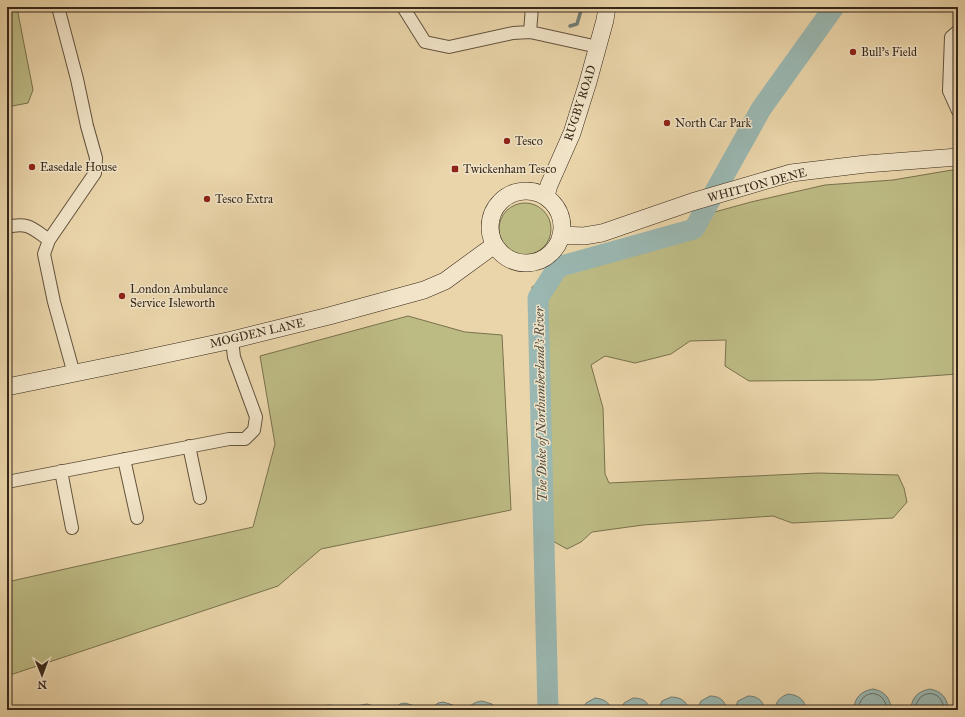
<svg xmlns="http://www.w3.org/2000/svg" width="965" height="717" viewBox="0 0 965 717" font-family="'IM FELL Great Primer',serif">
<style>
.green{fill:#bdbb84;stroke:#7a714e}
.water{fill:#9ab7b1;stroke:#727d74}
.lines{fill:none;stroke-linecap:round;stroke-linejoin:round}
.shore{stroke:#686f65;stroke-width:1}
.stream{stroke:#727d74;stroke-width:3.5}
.river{stroke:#9ab7b1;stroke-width:21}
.street-casing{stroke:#63523d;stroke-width:14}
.secondary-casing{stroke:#362719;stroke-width:18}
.street{stroke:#f1e4c8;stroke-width:12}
.secondary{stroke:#f1e4c8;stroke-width:17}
.poi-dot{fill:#8f2418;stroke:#f1e4c8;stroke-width:1.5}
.labels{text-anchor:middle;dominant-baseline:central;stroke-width:3;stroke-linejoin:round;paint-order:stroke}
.poi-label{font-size:12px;fill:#362719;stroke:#f1e4c8;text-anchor:start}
.street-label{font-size:12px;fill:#362719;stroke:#f1e4c8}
.water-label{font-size:13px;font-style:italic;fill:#4f4b3f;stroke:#f1e4c8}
</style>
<rect width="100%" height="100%" fill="#ead5aa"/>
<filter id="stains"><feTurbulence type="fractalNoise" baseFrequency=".005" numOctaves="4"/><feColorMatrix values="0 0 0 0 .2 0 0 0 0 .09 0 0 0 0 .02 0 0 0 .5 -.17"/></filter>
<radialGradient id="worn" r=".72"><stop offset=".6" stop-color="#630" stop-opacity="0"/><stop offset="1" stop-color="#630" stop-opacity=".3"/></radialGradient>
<path class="green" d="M17 8 33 90 28 103 7 107V31H8L7 24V10Z
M958 169V374L873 380 749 381 725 366 726 340 690 341 671 354 635 363 605 356 591 365 603 408 605 474 609 483 818 473 898 475 904 488 907 502 893 518 792 523 773 516 643 525 592 532 581 542 567 549 549 539 546 421 545 330 531 312 532 287 580 256 658 234 711 213 751 202 825 185 893 180Z
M499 229a26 26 0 1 1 52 0a26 26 0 1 1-52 0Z
M408 316 465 332 502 335 511 510 321 549 278 586 7 676V582L253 527 275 444 260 356Z"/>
<path class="water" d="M873 689C884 691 891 698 891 710H854C854 698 861 691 873 689Z
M930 689C941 691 948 698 948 710H911C911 698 918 691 930 689Z
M788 694C799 695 805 700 806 710H775C776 701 780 697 788 694Z
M710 696C719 696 725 700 727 710H697L701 701Z
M748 696C757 696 763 700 765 710H734L738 701Z
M671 697C680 697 687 701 689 710H658L662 701Z
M595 698C604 699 609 702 612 710H583L586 703Z
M633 698C642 698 648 701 650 710H621L624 703Z
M482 701 492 704 497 710H467C471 704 475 702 482 701Z
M443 702 453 705 458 710H429L438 703Z
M405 703 415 706 420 710H392L400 704Z
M367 704 377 707 381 710H354L361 705Z
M329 705 335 706 342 710H318L323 706Z"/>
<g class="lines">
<path class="shore" d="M858 710C860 688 885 688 887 710
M915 710C917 688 943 688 944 710"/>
<path class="stream" d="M570 26 577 24 582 7"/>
<path class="river" d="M548 710 538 298 558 267 694 229 761 109 834 7"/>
<defs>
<path id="street" d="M58 7 77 79 87 126 96 158 95 173 49 240 44 254 54 302 74 374
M403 7 425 42 449 47 513 33 530 32
M532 7 530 32 598 47
M958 31 951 37 949 91 958 111
M7 227C28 222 32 228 49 240
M189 446 200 498
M124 459 137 518
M61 471 72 528
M7 482 229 439H245L254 430 256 417 234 357 232 340"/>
<path id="secondary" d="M490 227a36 36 0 1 1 72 0a36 36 0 1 1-72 0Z
M546 196 549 185 572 133 588 82 605 20 607 7
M561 235 584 236 602 233 692 202 791 173 866 164 958 157
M7 387 134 361 232 340 329 316 424 290 445 281 493 246"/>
</defs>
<use href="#street" class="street-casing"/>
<use href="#secondary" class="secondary-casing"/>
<use href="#street" class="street"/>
<use href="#secondary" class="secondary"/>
</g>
<g class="poi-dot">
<circle cx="853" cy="52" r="4"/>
<circle cx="667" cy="123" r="4"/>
<circle cx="507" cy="141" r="4"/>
<circle cx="32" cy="167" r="4"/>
<rect x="451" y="165" width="8" height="8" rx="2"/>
<circle cx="207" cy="199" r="4"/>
<circle cx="122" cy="296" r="4"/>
</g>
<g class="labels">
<g class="poi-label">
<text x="861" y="52">Bull's Field</text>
<text x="675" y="123">North Car Park</text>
<text x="515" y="141">Tesco</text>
<text x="40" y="167">Easedale House</text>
<text x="463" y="169">Twickenham Tesco</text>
<text x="215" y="199">Tesco Extra</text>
<text x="130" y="289">London Ambulance<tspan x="130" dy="14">Service Isleworth</tspan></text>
</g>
<g class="street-label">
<text transform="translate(580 103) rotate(-72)">RUGBY ROAD</text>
<text transform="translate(757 185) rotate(-15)">WHITTON DENE</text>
<text transform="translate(257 333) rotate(-13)">MOGDEN LANE</text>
</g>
<g class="water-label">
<text transform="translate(541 404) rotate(-91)">The Duke of Northumberland's River</text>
</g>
</g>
<rect width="965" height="717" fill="none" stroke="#ead5aa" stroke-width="24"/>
<rect x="8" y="8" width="949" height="701" fill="none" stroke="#362719" stroke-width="2"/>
<rect x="12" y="12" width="941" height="693" fill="none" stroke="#362719"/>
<g transform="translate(42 675) rotate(179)" stroke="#f1e4c8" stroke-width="3" paint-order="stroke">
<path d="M0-3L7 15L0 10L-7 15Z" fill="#362719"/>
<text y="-6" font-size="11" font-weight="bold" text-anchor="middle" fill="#362719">N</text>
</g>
<rect width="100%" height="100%" filter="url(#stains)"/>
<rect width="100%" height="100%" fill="url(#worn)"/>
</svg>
